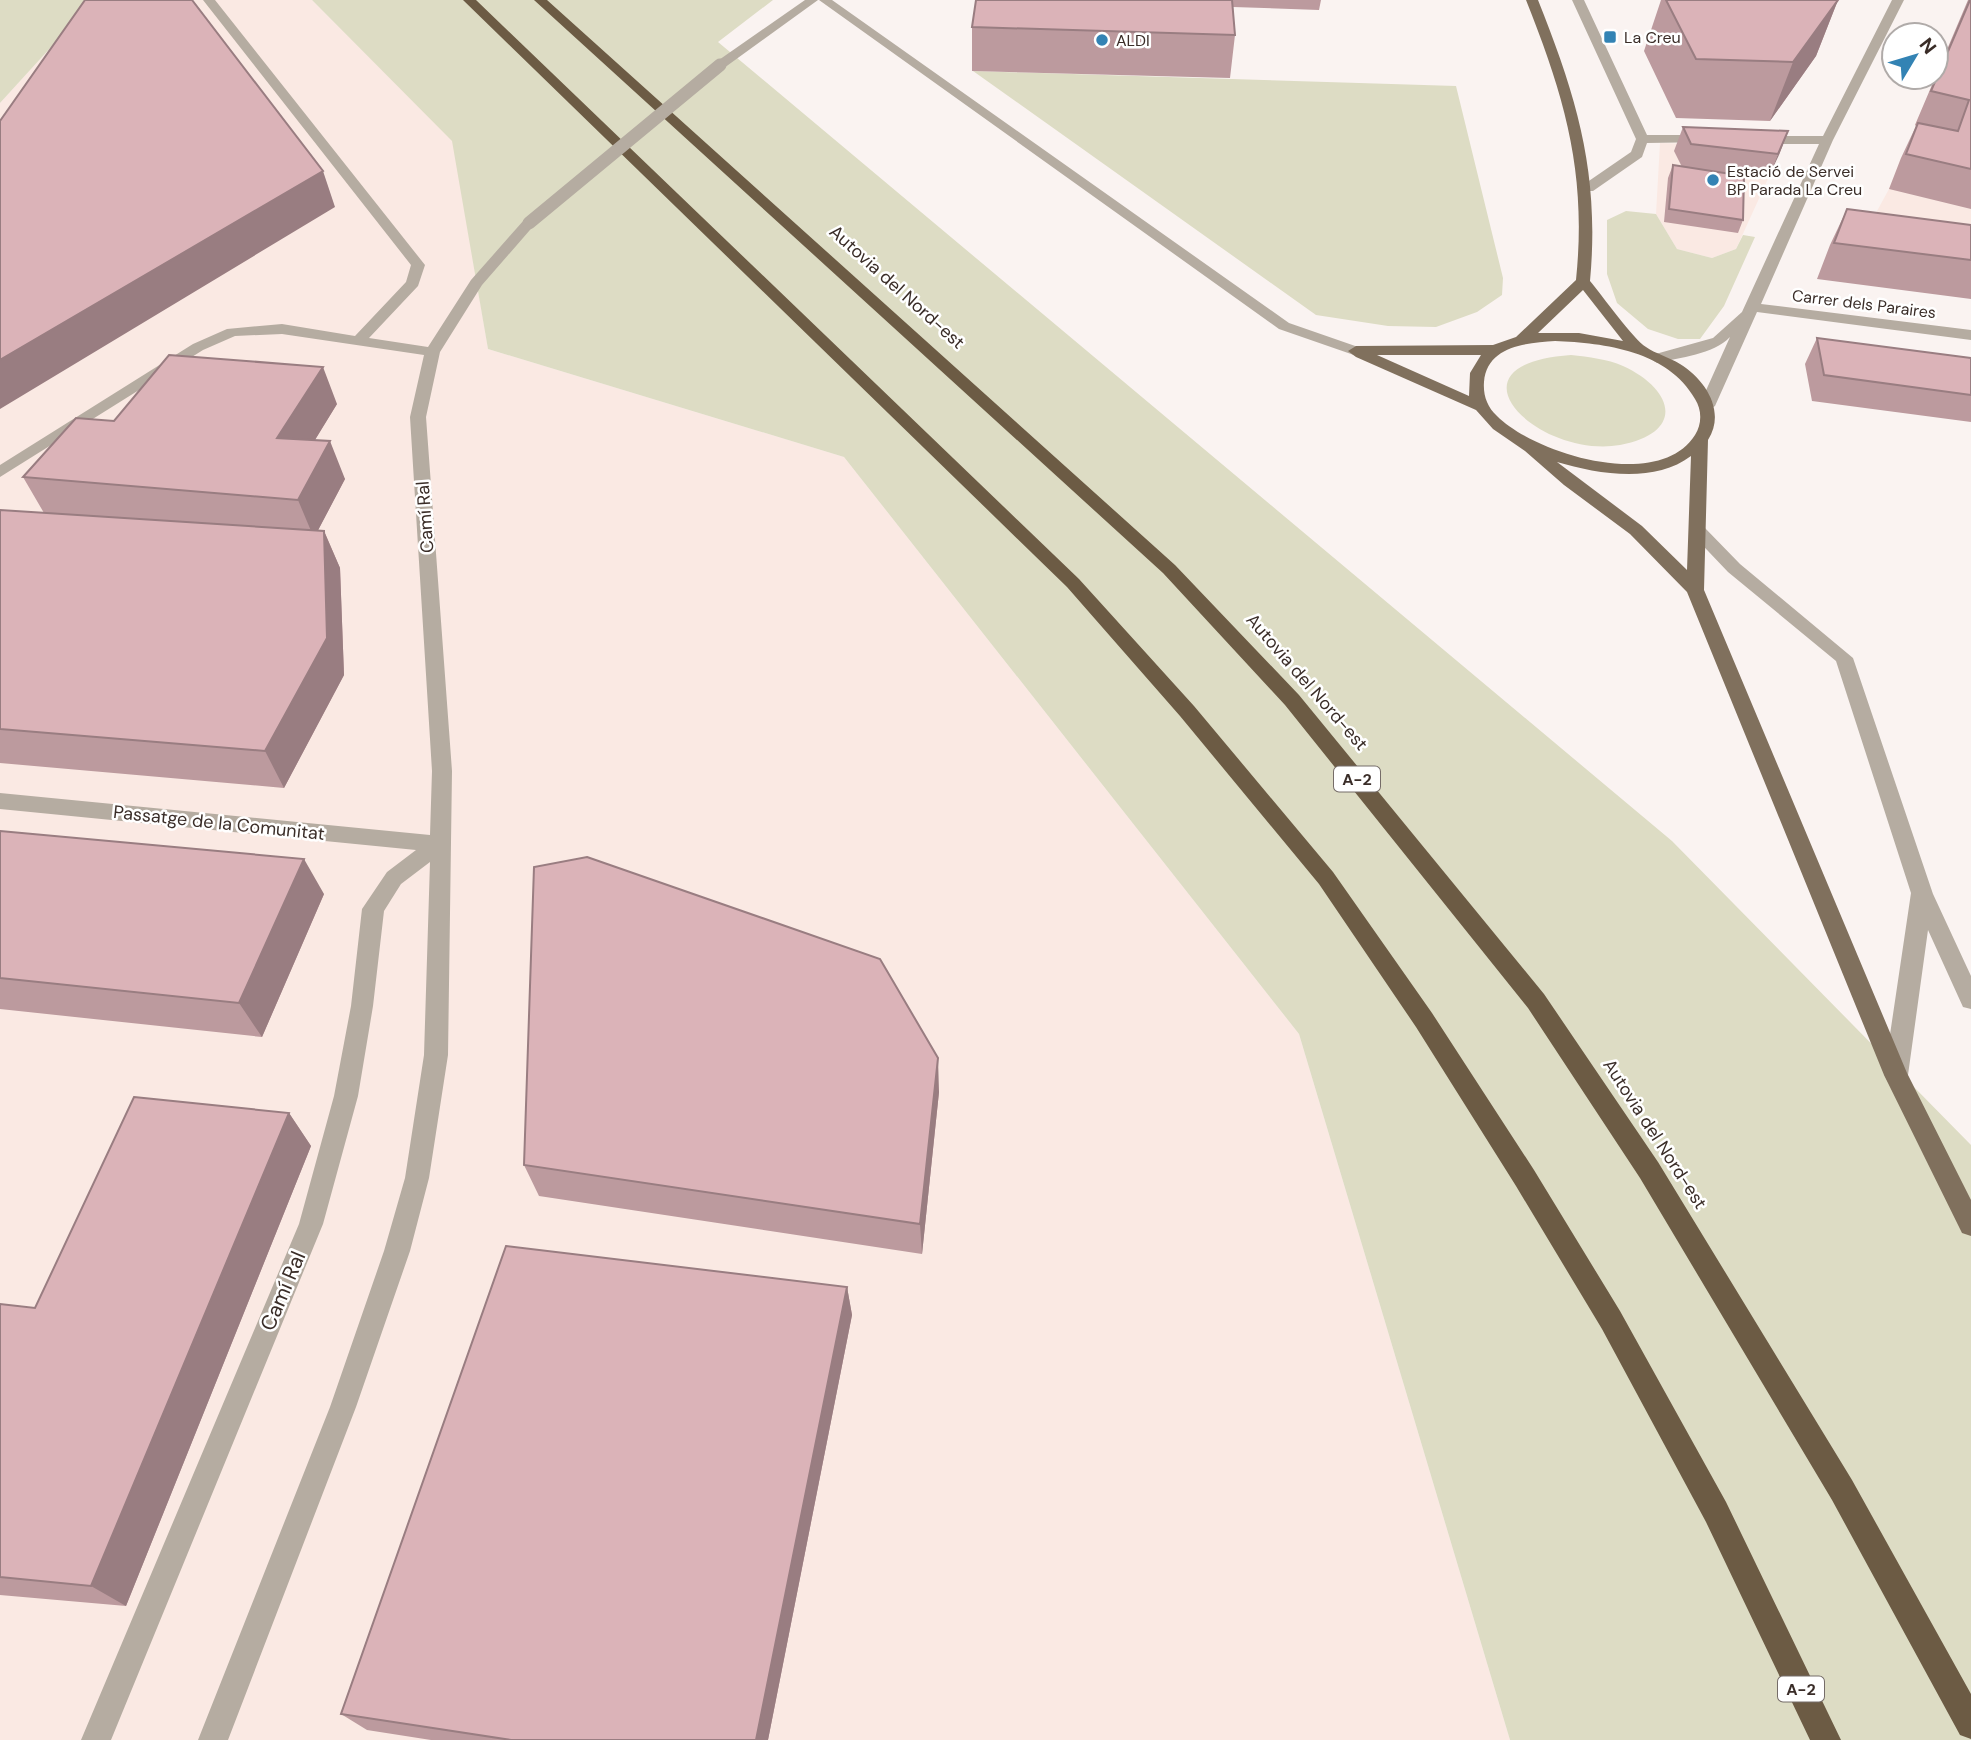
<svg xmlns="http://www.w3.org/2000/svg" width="1971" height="1740" viewBox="0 0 1971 1740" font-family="'DM Sans',sans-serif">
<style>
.built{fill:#fae9e3}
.green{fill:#dddcc4}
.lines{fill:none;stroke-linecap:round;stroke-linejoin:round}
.minor{fill:#b5aca1;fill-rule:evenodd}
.major{fill:#80705d;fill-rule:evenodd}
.highway{fill:#6c5b44;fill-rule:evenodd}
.minor-bridge{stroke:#b5aca1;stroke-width:13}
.wall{fill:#bc9a9e}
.shaded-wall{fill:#997d81}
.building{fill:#dbb3b8;stroke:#997d81;stroke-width:2}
.poi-dot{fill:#3383b4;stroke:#fff;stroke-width:2.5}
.labels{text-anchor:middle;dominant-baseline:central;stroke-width:5;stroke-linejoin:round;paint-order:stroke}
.far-poi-label{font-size:16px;fill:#3a2d28;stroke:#fff;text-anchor:start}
.far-street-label{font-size:16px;fill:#3a2d28;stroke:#fff}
.shield{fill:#fff;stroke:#756c68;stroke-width:2}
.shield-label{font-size:16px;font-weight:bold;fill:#3a2d28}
.street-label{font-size:18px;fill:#3a2d28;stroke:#fff}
.near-street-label{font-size:21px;fill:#3a2d28;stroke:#fff}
</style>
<rect width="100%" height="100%" fill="#faf3f1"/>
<path class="built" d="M94 0H312L453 141 488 349 844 457 1299 1034 1510 1740H0V103Z
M1971 0V246L1865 233 1889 189 1901 158 1940 166 1951 135 1915 125Z
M1660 143 1783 146 1736 249 1712 258 1677 249 1656 214Z"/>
<path class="green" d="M0 0H94L0 103Z
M312 0H773L718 42 1672 841 1971 1145V1740H1510L1299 1034 844 457 488 349 452 141Z
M973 71 1456 86 1503 278 1502 295 1477 312 1436 327 1388 326 1316 315Z
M1626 211 1656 214 1677 249 1712 258 1736 249 1743 235 1755 237 1724 306 1700 339H1678L1648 329 1617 303 1607 274V220Z
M1571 355C1589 357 1607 359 1623 366 1675 390 1685 433 1620 445 1538 459 1439 364 1571 355Z"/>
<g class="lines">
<path class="minor" d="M203 0H215L425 265 418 286 369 338 428 347 471 280 524 220 529 219 536 223 482 285 440 352 426 417 452 771 448 1055 429 1178 410 1251 356 1407 228 1740H198L330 1407 384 1251 405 1178 424 1055 430 862 401 884 384 911 373 1006 358 1096 323 1224 111 1740H81L299 1224 334 1096 351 1006 362 909 387 872 416 850 0 809V793L430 835 432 771 410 417 424 355 282 334 235 336 203 350 0 477V465L193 344 227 329 282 324 355 336 406 282 411 265Z
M805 0H818L724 68H716V62Z
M819 0H832L1289 323 1361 348 1364 351 1356 356 1351 354 1279 329Z
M1572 0H1584L1647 135H1706L1712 139 1711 142 1647 143 1642 157 1593 191H1583V185L1631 152 1636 139Z
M1892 0H1904L1833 140 1761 304 1971 330V340L1757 312 1715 406 1707 411 1701 409 1699 406 1730 337C1713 355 1680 357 1657 363L1649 358 1652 355 1713 338 1742 312 1819 144H1756L1750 140 1756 136H1823Z
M1698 525 1704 527 1740 564 1853 658 1933 894 1971 976V1009L1963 1007 1928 930 1908 1075 1904 1082 1896 1085 1888 1082 1884 1075 1911 893 1836 661 1728 572 1689 531Z"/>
<path class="major" d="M1526 0H1538C1577 98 1600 173 1590 281 1601 294 1634 340 1646 347 1656 354 1669 357 1680 364 1706 380 1726 412 1708 440L1704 590 1907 1073 1971 1200V1236L1962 1233 1884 1075 1687 592 1630 534 1564 485 1525 451 1493 429 1476 410 1356 357 1348 351 1356 346 1493 345 1516 337 1576 280C1587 173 1565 98 1526 0ZM1583 290 1623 341 1579 333H1538ZM1555 341C1605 343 1668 351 1695 399 1702 410 1702 424 1695 435 1659 492 1535 454 1497 416 1487 407 1483 395 1484 382 1487 346 1526 343 1555 341ZM1377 355H1481L1470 373 1469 396ZM1691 456 1687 570 1642 526 1557 462C1598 474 1654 484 1691 456Z"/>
<path class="highway" d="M463 0H476L1079 579 1194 706 1333 872 1432 1013 1534 1170 1620 1311 1726 1502 1841 1740H1810L1706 1522 1602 1329 1516 1186 1416 1027 1319 884 1180 716 1067 587Z
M534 0H547L1175 565 1299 695 1544 994 1658 1162 1852 1480 1971 1694V1739L1960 1735 1832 1500 1640 1178 1528 1008 1285 705 1163 573Z"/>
<path class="minor-bridge" d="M529 223 720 65"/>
</g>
<path class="wall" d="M976 0H1321L1319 10 1233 7 1235 35 1230 78 972 71V27Z
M1661 0H1838L1816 56 1770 121 1676 118 1644 51Z
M1968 0H1971V209L1889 189 1901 158 1916 126 1915 125Z
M1683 127 1788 131 1768 178 1731 174 1743 220 1738 233 1664 222 1668 178 1673 165 1682 167 1674 151Z
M1847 209 1971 225V299L1817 279 1830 245Z
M1817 338 1971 358V422L1812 401 1805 364Z
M337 404 314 441 345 479 318 530 324 531 340 568 344 675 284 788 0 763V510L44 513 23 477 114 421Z
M0 831 324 894 262 1037 0 1009Z
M939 1092 922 1254 539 1196 524 1165Z
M289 1113 311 1146 126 1606 0 1595V1304L35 1308Z
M847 1287 852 1315 768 1740H431L367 1730 341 1714Z"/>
<path class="shaded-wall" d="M1838 0 1816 56 1770 121 1793 62Z
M1788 131 1779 155 1768 178 1778 154Z
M323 171 335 207 0 409V360Z
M323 367 337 404 293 476 277 438Z
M330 441 345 479 314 538 298 500Z
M324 531 340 568 344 675 284 788 265 751Z
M304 859 324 894 262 1037 239 1003Z
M938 1058 939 1092 922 1254 920 1224Z
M289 1113 311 1146 126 1606 91 1586Z
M847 1287 852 1315 768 1740H756Z"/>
<path class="building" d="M85 0H192L323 171 0 360V121Z
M976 0H1232L1235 35 972 27Z
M1666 0H1838L1793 62 1696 59Z
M1970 0H1971V169L1906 154 1918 123 1958 131 1969 100 1931 91Z
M1683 127 1788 131 1778 154 1691 144Z
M1673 165 1744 176 1743 220 1669 209Z
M1847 209 1971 225V260L1834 243Z
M1817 338 1971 358V395L1824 375Z
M169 355 323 367 277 438 330 441 298 500 23 477 76 418 114 421Z
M0 510 324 531 327 638 265 751 0 729Z
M0 831 304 859 239 1003 0 978Z
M587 857 880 959 938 1058 920 1224 524 1165 534 867Z
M134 1097 289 1113 91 1586 0 1577V1304L35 1308Z
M506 1246 847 1287 756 1740H511L341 1714Z"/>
<g class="poi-dot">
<rect x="1603" y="30" width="14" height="14" rx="3.5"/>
<circle cx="1102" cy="40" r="7"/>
<circle cx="1713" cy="180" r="7"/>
</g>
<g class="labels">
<g class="far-poi-label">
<text x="1624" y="37">La Creu</text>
<text x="1116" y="40">ALDI</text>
<text x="1727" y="171">Estació de Servei<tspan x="1727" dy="18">BP Parada La Creu</tspan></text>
</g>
<g class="far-street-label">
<text transform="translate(1864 304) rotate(7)">Carrer dels Paraires</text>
</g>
<g class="shield">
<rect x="1334" y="766.5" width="46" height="25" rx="5"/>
<rect x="1778" y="1676.5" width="46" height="25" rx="5"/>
</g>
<g class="shield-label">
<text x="1357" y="779">A-2</text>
<text x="1801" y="1689">A-2</text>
</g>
<g class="street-label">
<text transform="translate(897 287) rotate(42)">Autovia del Nord-est</text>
<text transform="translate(425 517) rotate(-94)">Camí Ral</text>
<text transform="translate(1307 682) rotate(49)">Autovia del Nord-est</text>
<text transform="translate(219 823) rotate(6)">Passatge de la Comunitat</text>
<text transform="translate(1655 1134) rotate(57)">Autovia del Nord-est</text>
</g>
<g class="near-street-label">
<text transform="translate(283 1291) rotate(-67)">Camí Ral</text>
</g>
</g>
<g transform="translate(1915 56) rotate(52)"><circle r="33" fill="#ffffff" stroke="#b0aba9" stroke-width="2"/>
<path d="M0-5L12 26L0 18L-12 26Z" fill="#3383b4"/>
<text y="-10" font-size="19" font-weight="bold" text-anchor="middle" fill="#3a2d28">N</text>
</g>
</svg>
